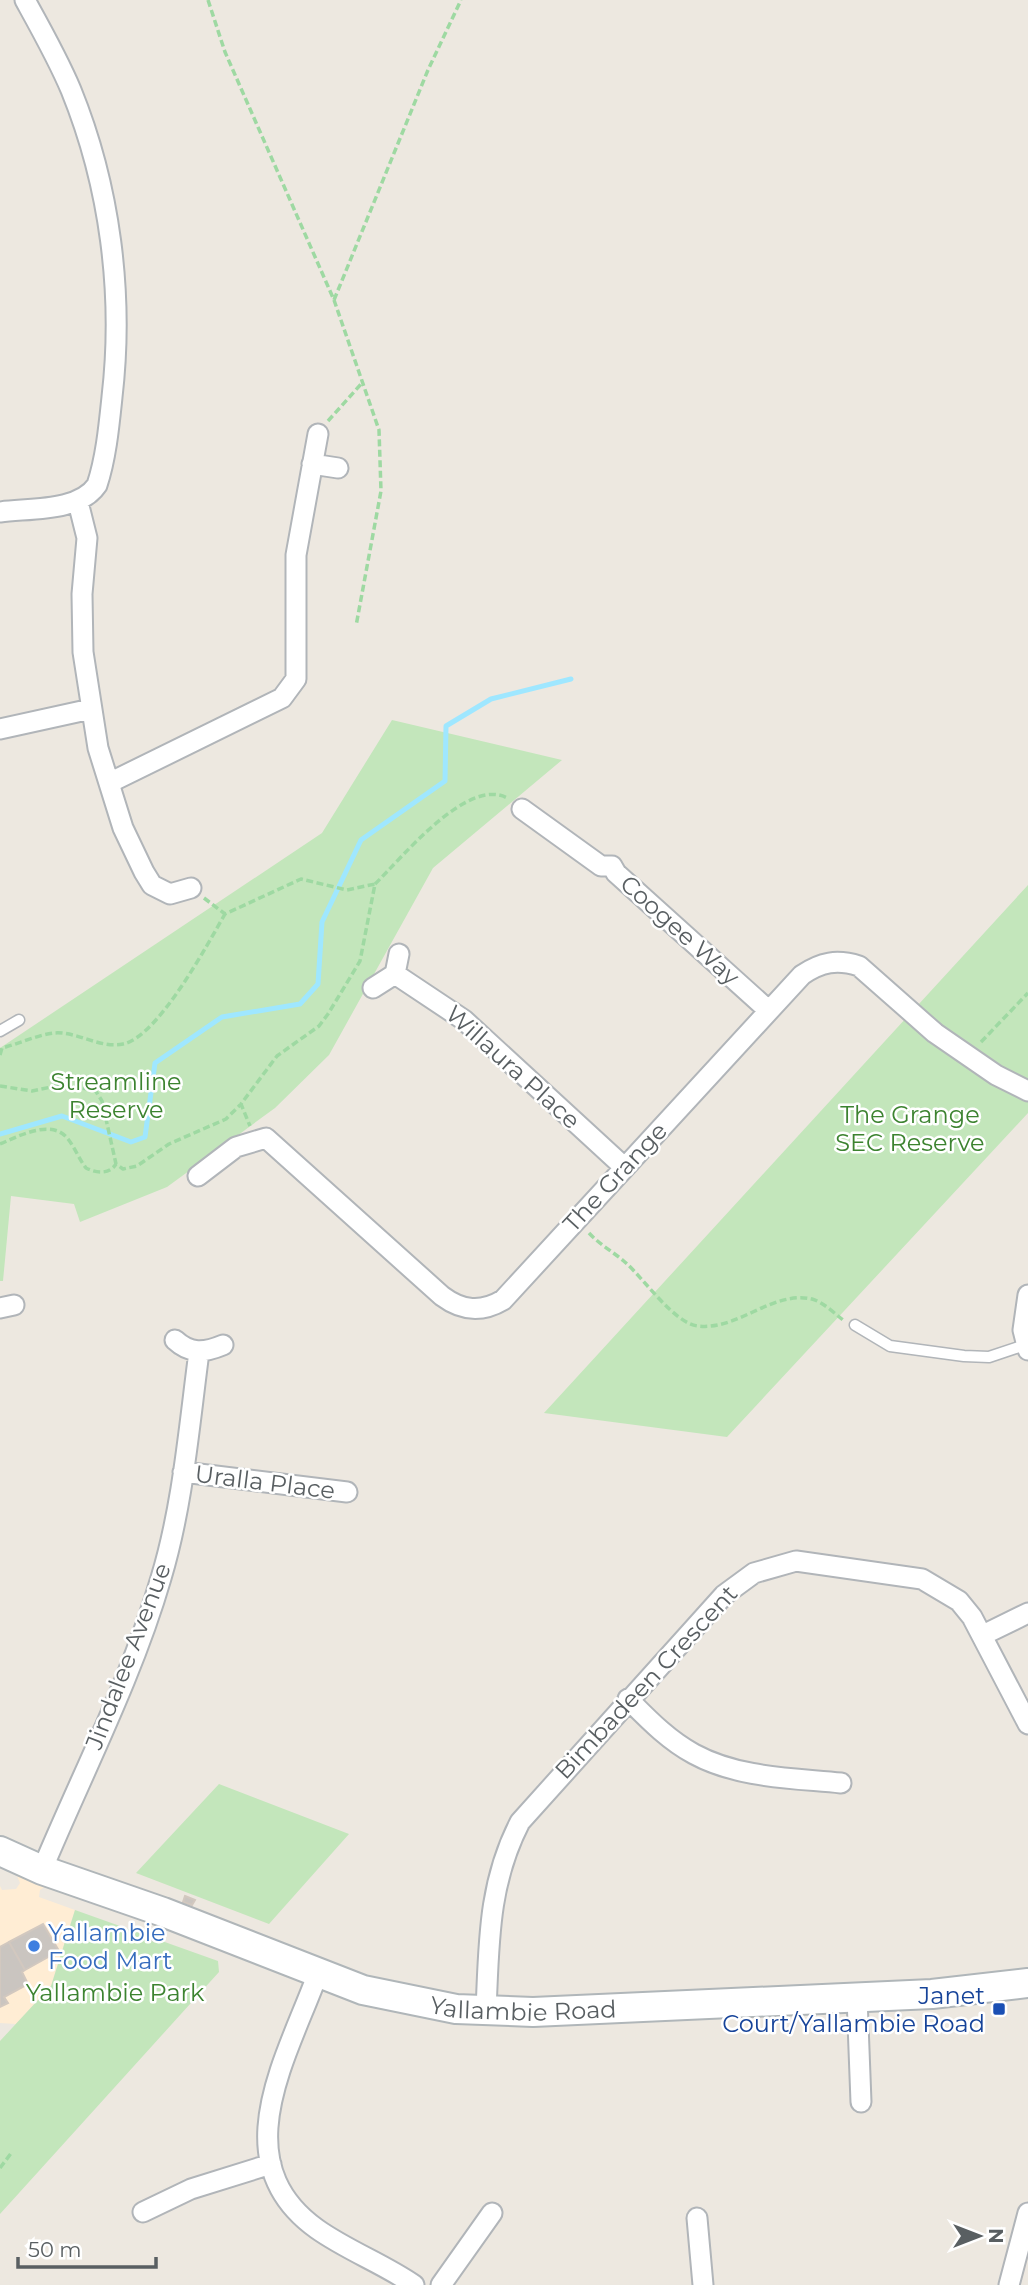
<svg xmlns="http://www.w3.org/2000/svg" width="1028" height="2285" viewBox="0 0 1028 2285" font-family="Montserrat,sans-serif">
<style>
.commercial{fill:#ffedd4}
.green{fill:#c3e6bb}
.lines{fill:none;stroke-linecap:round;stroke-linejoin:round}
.stream{stroke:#9fe7ff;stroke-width:5}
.building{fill:#cac5c0;stroke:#d2c8bf;stroke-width:2}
.lane-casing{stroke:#b1b5b9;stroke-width:13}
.street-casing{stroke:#b1b5b9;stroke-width:23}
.secondary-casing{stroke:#b0b6b9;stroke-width:32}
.path{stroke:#9ed9a2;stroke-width:3.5;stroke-dasharray:7 3.5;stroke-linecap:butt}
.lane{stroke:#fff;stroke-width:10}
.street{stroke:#fff;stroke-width:19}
.secondary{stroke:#fff;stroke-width:28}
.shop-dot{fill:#3f7fe0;stroke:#fff;stroke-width:2.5}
.transit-dot{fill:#1a4fb4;stroke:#fff;stroke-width:2.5}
.labels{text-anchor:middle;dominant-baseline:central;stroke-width:5;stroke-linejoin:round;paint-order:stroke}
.street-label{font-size:24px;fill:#595f62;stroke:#fff}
.park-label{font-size:24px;fill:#3c8330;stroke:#fff}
.shop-label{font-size:24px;fill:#366cbe;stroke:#fff;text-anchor:start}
.transit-label{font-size:24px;fill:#164399;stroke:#fff;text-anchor:end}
</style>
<rect width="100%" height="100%" fill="#ede8e0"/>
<path class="commercial" d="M17 1876 46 1886 40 1890 39 1897 75 1910 51 1986 16 2024 0 2023V1886L2 1890 16 1889 20 1883Z"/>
<path class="green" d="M392 720 562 760 433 868 329 1055 275 1108 167 1187 80 1222 74 1204 11 1196 3 1281H0V1048L322 833Z
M1028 885V1113L727 1437 544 1413Z
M219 1784 349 1834 269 1924 136 1873Z
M75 1910 218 1961 219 1972 0 2214V2041L51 1986Z"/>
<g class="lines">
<path class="stream" d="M0 1134 62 1116 131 1142 145 1137 155 1063 222 1017 300 1004 318 984 322 922 361 840 445 781 446 726 491 699 571 679"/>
</g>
<path class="building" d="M185 1896 195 1900 192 1905 183 1902Z
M43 1924 59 1951 25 1970 9 1942Z
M145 1932 155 1936 154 1941 143 1936Z
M9 1942 25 1970 22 1972 28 1984 4 1997 8 2003 0 2007V1947Z"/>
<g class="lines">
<defs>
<path id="lane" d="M0 1031 19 1020
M855 1325 890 1346 964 1356 989 1357 1025 1345"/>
<path id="street" d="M312 464 338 468
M78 502 87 538 82 594 83 652 98 748 123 828 144 872 152 885 170 894 191 888
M0 512C29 508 79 512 97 485 106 458 109 426 112 397 124 294 110 186 71 90 58 59 41 29 25 0
M0 729 91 709
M109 783 282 698 296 679V555L318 434
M522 809 601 866H612L616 873 768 1010
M395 974 464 1020 624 1167
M373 988 395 974 399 954
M198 1176 236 1147 266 1138 442 1296C462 1311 481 1313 503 1300L802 975C821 962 837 959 859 966L935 1033 996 1075 1028 1091
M1028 1295 1023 1330 1028 1350
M0 1308 14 1305
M175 1340C190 1354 204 1353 223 1345
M183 1472 347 1492
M983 1635 1028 1613
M628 1699C648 1719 668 1740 694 1754 738 1778 792 1778 841 1783
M42 1870C82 1774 132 1678 161 1578 183 1505 189 1427 199 1352
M318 1973C288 2056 222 2161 317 2229 348 2251 384 2264 414 2285
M857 1997 861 2102
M486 2011C489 1943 488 1884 520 1822L724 1595 754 1573 796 1561 922 1579 959 1601 972 1617 1028 1724
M143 2212 191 2189 271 2164
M697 2218 703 2285
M441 2285 492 2213
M1009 2285 1028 2213"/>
<g id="secondary">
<path id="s1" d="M0 1851 42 1870 163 1912 363 1990 456 2009 533 2012 932 1994 1028 1983"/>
</g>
</defs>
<use href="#lane" class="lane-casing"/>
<use href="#street" class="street-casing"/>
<use href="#secondary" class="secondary-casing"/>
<path class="path" d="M208 0 225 52 334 300 379 430 381 491 356 626
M334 300 428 70 461 0
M328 421 362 383
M375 884C402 858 469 774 509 799
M204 898 225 914 301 879 347 890 375 884 360 961 328 1014 319 1026 277 1056 241 1104 250 1126
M981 1042 1028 993
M0 1055 2 1048C18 1044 37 1035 54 1033 77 1031 100 1049 123 1044 158 1037 207 945 225 914
M0 1086 32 1091 61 1085 95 1090 102 1101 116 1164 123 1169 137 1166 169 1144 226 1119 240 1105
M0 1144C19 1136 52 1118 68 1139 75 1148 79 1159 86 1168 96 1173 109 1175 116 1164
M589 1233C600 1245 615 1253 626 1263 644 1279 675 1324 698 1326 737 1331 773 1290 812 1299 823 1302 834 1313 843 1320
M0 2168 12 2152"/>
<use href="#lane" class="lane"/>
<use href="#street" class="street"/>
<use href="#secondary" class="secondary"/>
</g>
<circle class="shop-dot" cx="34" cy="1946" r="7"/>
<rect class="transit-dot" x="992" y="2002" width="14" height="14" rx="3.5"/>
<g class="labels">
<g class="street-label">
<text transform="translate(680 930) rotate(42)">Coogee Way</text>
<text transform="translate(513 1067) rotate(42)">Willaura Place</text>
<text transform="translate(615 1177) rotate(-47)">The Grange</text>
<text transform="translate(265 1482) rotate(7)">Uralla Place</text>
<text transform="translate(128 1656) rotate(-69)">Jindalee Avenue</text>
<text transform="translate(646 1682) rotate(-47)">Bimbadeen Crescent</text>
<text stroke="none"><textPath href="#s1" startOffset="551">Yallambie Road</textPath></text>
</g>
<g class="park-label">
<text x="116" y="1081">Streamline<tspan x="116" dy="28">Reserve</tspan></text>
<text x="910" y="1114">The Grange<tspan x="910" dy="28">SEC Reserve</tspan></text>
<text x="115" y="1992">Yallambie Park</text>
</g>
<g class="shop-label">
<text x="48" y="1932">Yallambie<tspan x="48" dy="28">Food Mart</tspan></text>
</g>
<g class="transit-label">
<text x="985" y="1995">Janet<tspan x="985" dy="28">Court/Yallambie Road</tspan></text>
</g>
</g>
<g transform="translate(979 2236) rotate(90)" stroke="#ffffff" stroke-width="5" paint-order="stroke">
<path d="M0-5L12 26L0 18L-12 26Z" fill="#595f62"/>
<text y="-10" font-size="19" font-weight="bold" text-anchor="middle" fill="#595f62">N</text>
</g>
<path d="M18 2257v10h138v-10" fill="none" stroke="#595f62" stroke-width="3.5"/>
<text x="28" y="2257" font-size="21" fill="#595f62" stroke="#ffffff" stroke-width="5" paint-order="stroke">50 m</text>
</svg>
